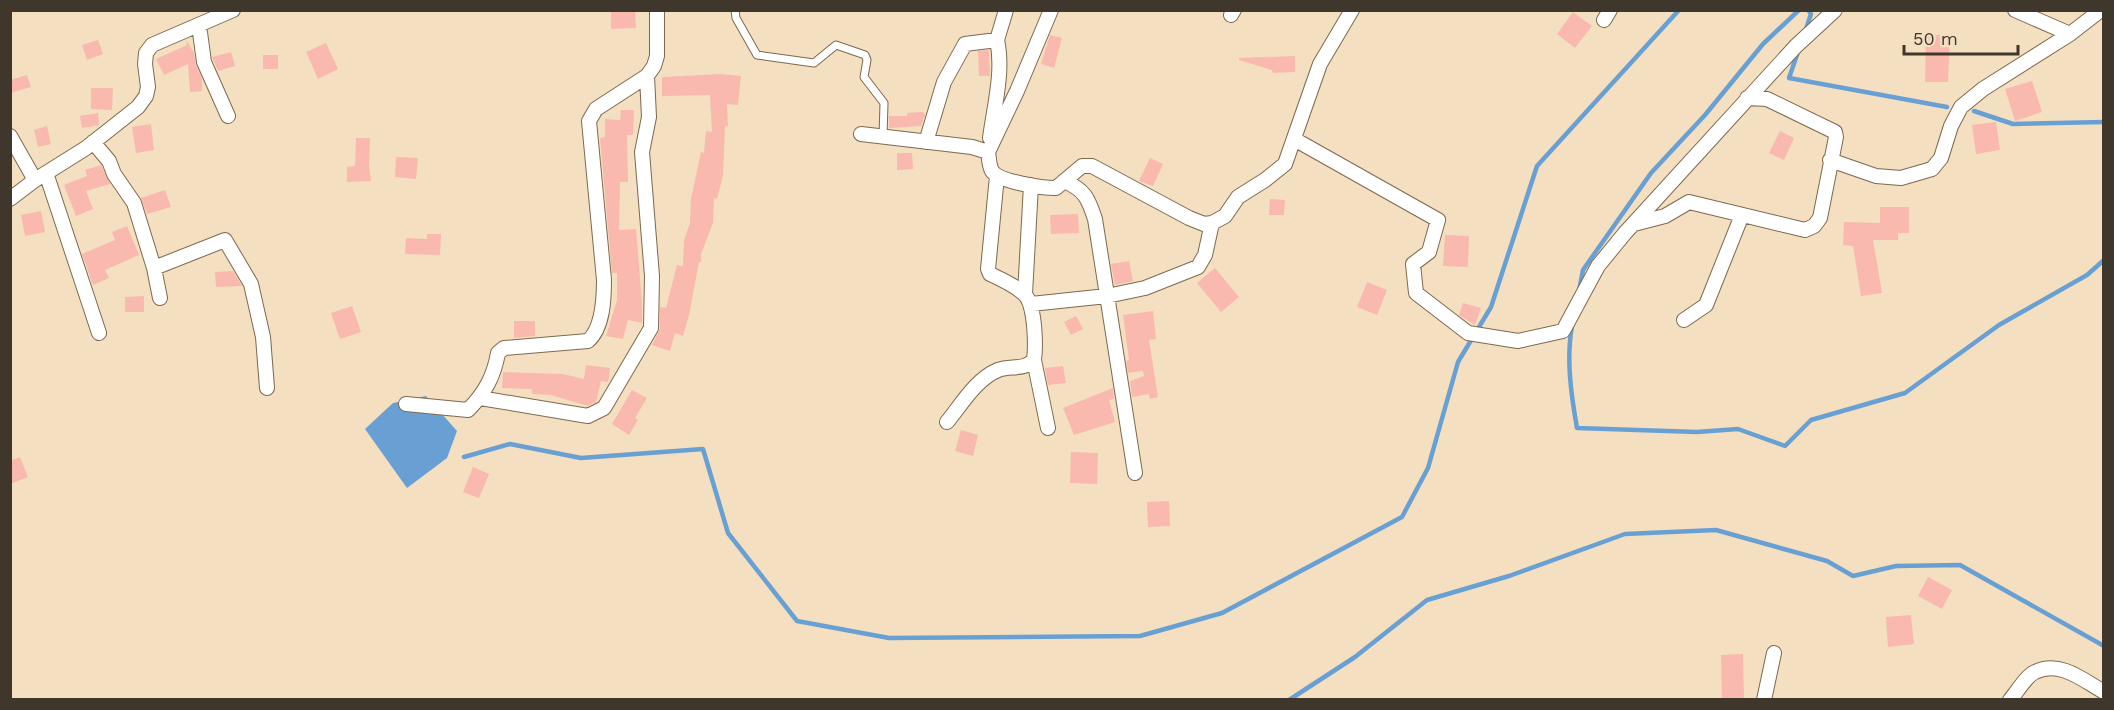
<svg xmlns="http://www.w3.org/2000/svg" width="2114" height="710" viewBox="0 0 2114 710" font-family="'Work Sans',sans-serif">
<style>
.water{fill:#69a0d4}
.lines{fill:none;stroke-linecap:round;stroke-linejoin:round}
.stream{stroke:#69a0d4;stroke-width:4.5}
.building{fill:#f9b9ae}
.lane-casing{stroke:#7c694f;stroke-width:9}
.street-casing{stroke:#7c694f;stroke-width:16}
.lane{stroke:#fff;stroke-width:7}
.street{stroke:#fff;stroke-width:14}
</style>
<rect width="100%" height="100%" fill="#f4dfc1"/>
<path class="water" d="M426 396 457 431 447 458 407 488 365 429 393 403Z"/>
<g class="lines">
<path class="stream" d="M1805 32 1811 14 1808 10
M1798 52 1789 78 1947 107
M1974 111 2013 124 2104 122
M1579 291 1583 270 1651 173 1705 115 1763 44 1799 10
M1572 326C1566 359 1571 394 1577 428L1697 432 1738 429 1785 446 1811 420 1905 393 1999 325 2087 275 2104 260
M464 457 510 444 581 458 703 449 728 533 797 621 889 638 1140 636 1222 613 1402 517 1428 468 1458 362 1491 307 1537 166 1679 10
M1289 700 1355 657 1427 600 1509 576 1625 534 1716 530 1827 561 1853 576 1896 566 1960 565 2104 646"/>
</g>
<path class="building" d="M611 10H635L636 28 611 29Z
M1573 12 1592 26 1575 48 1557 34Z
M1050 35 1062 38 1054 68 1041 64Z
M1926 35H1950L1948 82H1925Z
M98 40 103 54 87 60 82 45Z
M186 40 194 53 196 65 202 79V91L190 92 188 64 164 75 156 59 187 45Z
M326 43 338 69 318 79 306 52Z
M989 50 990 76H979L978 51Z
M231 52 235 66 218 71 212 57Z
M263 55H278V69H263Z
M1295 56V72L1273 73 1272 70 1239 60V58Z
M720 74 741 76 738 105 727 104 728 126H725L723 175 717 199 714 198 713 223 701 254V262H699L689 315 683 336 675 333 670 351 652 345 660 329V307L666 308 677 265 683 266 684 240 690 223 691 199 701 152 704 153 706 131 712 132 710 95 662 96V77Z
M27 75 31 87 10 93V80Z
M2032 81 2042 112 2015 121 2005 89Z
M91 88H113L112 110 91 109Z
M621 110H634L633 135H627L628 182H620L619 230 636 229 642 303V323L628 320 623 339 606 336 617 300V273H612L600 138 605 137V119L620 120Z
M923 112 925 115 921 126 889 128V116H907V113Z
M98 113 99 125 82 128 80 116Z
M1996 122 2000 150 1976 154 1972 125Z
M151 124 154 150 136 153 132 127Z
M47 126 51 144 38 147 34 130Z
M1780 131 1794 138 1784 160 1769 153Z
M356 138H370L369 166 371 181 347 182V167L355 166Z
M897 153H912L913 169 897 170Z
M396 157 418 158 416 179 395 177Z
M1150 158 1163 164 1153 186 1139 181Z
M101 165 110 184 86 191 93 209 76 216 64 185 87 176 85 170Z
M165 190 171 207 147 214 141 198Z
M1270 199 1285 200 1284 215H1269Z
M1880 207H1909V233H1898V240H1873L1882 293 1861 296 1853 246 1843 245 1844 222 1880 223Z
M41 211 45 232 25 236 21 215Z
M1078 214 1079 233 1051 234 1050 215Z
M127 226 139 255 105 270 109 278 93 285 82 254 115 240 112 232Z
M427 234H441L440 255 405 254 406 238 427 239Z
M1445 235 1469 236 1468 267 1443 266Z
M1129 261 1133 281 1115 285 1111 264Z
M1215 268 1239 297 1221 312 1197 283Z
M233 271 242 286 216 287 215 272Z
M1367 282 1387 290 1377 315 1357 307Z
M144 296V312H125V297Z
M1463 303 1481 308 1475 325 1459 315Z
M352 306 361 332 340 339 331 313Z
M1153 311 1156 339 1149 340 1158 397 1150 399 1149 394 1132 397 1130 381 1144 376 1143 371 1128 373 1126 361 1129 360 1123 315Z
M1076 316 1083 329 1071 335 1064 322Z
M514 321H535V336L514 338Z
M586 365 610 368 608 382 601 381 596 402 588 406 551 395 532 394V389L502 388 503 372 563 374 584 379Z
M1063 366 1066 383 1048 385 1045 368Z
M1113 388 1114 399 1109 400 1115 422 1074 435 1063 408Z
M632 390 647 398 635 418 638 420 629 435 612 424Z
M961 430 978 435 973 456 955 451Z
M1071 452 1098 453 1097 484 1070 483Z
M20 457 28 477 10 484V461Z
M473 467 489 474 479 498 463 492Z
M1169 501 1170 526 1148 527 1147 502Z
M1928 577 1952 590 1942 609 1918 596Z
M1911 615 1914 644 1888 647 1886 617Z
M1743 654 1744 699H1722L1721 655Z"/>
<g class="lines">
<defs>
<path id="lane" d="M735 10 736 18 757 55 814 63 836 45 865 55 867 60 864 77 884 103 883 137"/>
<path id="street" d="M2015 10 2070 34
M1231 15 1234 10
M1604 20 1610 10
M199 25 204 62 228 116
M861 134 972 147 988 152C989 157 989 166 992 171 999 182 1043 188 1056 188L1082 166H1092L1189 218 1204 224 1212 223 1225 216 1238 197 1265 180 1285 164 1320 64 1352 10
M10 136 35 180
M990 138C994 107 1004 71 997 40
M1294 139 1438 220 1429 252 1413 264 1416 293 1468 333 1518 341 1563 331 1598 266 1625 233 1796 46 1835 10
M93 142 109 161 114 174 134 203 154 268 225 240 251 284 263 337 267 388
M926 142 944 82 965 44 997 40 1006 10
M988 152 1017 91 1051 10
M1830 160 1876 176 1901 178 1932 169 1941 158 1951 126 1961 107 1983 89 2070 34 2101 10
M46 173 99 333
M1064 181C1085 190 1088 198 1095 219L1135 473
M10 199 35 180 86 148 138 107 146 96 148 87 145 64 146 53 152 45 233 10
M1634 224 1665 216 1689 202 1805 230 1814 226 1820 218 1836 137 1835 132 1767 99 1747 98
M154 268 160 298
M1025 294 1031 185
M1031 304 1107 296 1145 288 1198 267 1205 255 1212 223
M1684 320 1706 305 1742 215
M1034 360 1048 428
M480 398 588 416 604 408 651 328 652 276 642 152 649 117 647 76
M406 404 468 410C485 393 494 376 498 353L504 348 588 341C603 328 604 299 604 280L589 121 596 109 647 76 654 66 657 56V10
M947 422C961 405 976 379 998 370 1011 365 1023 371 1034 360 1036 345 1035 308 1026 296 1018 287 1001 279 990 274L988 269 997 176
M1764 700 1774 653
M2010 700C2017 692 2026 676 2035 672 2060 660 2083 680 2104 692"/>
</defs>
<use href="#lane" class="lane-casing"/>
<use href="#street" class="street-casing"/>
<use href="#lane" class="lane"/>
<use href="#street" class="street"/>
</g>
<rect width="2114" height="710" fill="none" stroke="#40372c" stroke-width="24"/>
<path d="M1904 45v9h114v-9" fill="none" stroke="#40372c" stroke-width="3"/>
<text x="1913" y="45" font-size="18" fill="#40372c" stroke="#f4dfc1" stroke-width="4.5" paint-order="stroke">50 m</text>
</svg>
